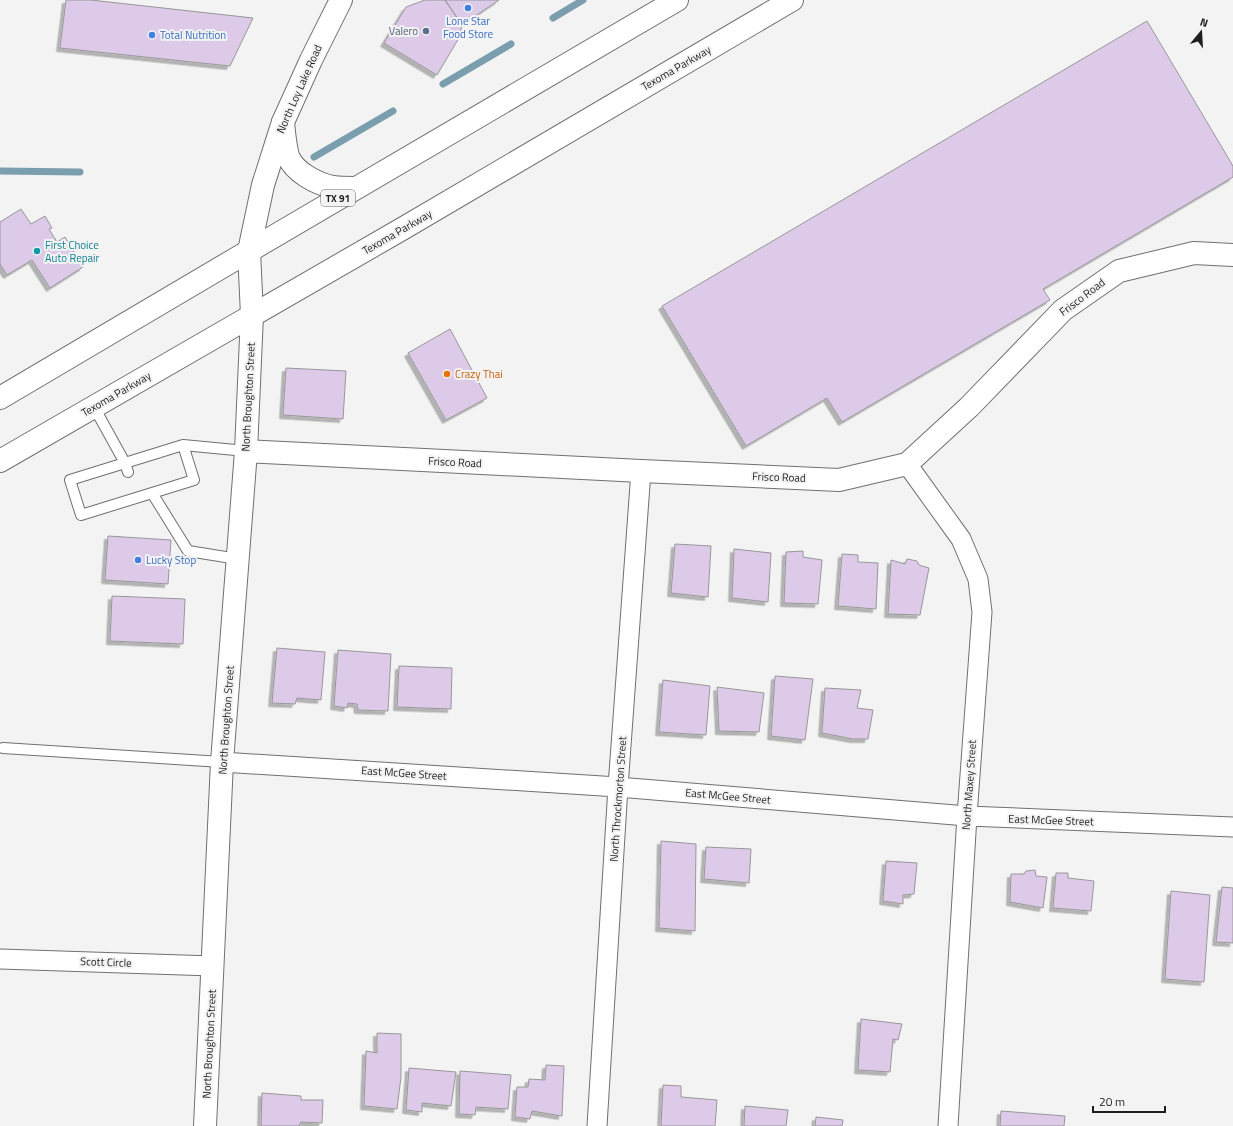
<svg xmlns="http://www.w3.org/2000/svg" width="1233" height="1126" viewBox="0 0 1233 1126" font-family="'Titillium Web',sans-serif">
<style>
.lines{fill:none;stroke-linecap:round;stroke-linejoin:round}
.stream{stroke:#7b9eae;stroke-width:7}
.building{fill:#ddcae8;stroke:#979798;filter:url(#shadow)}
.lane-casing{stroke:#707071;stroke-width:12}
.street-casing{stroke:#707071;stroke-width:21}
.secondary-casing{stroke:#707071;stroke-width:24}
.primary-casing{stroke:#707071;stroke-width:24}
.lane{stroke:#fff;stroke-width:10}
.street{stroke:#fff;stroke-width:19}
.secondary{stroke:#fff;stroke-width:22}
.primary{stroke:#fff;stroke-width:22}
.shop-dot{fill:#3f7fe0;stroke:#f3f3f4;stroke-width:1.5}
.service-dot{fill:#5c6f8a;stroke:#f3f3f4;stroke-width:1.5}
.culture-dot{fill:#0f9aa8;stroke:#f3f3f4;stroke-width:1.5}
.food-dot{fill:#e8710a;stroke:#f3f3f4;stroke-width:1.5}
.labels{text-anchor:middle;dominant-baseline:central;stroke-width:4;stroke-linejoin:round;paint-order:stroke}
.shield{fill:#f3f3f4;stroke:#5e5e5e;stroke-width:1}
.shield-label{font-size:10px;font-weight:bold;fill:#1e1e1e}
.shop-label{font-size:11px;fill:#366cbe;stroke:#f3f3f4;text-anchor:start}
.service-label{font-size:11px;fill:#4e5e75;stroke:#f3f3f4;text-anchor:end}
.street-label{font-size:11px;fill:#1e1e1e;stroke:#f3f3f4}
.culture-label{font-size:11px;fill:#0d838f;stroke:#f3f3f4;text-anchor:start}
.food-label{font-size:11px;fill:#c56008;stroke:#f3f3f4;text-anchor:start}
</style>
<defs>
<filter id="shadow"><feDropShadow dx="-3.5" dy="3.5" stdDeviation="0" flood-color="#0004"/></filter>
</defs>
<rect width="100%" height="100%" fill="#f3f3f4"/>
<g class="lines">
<path class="stream" d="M553 18 583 0
M443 84 511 44
M314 157 393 111
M0 171 80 172"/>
</g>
<path class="building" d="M66 0H91L253 18 230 66 60 48Z
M425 0H445L462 25 459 38 437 75 384 43 406 7Z
M445 0H499L462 25Z
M1147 21 1233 166V177L1043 289 1050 300 842 422 827 398 746 446 662 306Z
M21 209 31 224 45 216 52 228 49 229 57 242 65 237 83 267 50 288 32 260 7 275 0 264V222Z
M450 329 487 398 446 420 408 353Z
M286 368 346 371 343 419 283 415Z
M108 536 171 540 168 584 105 580Z
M675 544 711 546 708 597 671 593Z
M734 549 771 553 768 602 732 598Z
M803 551V557L822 560 818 604 784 603 786 552Z
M842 554 858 555V562L878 563 876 609 838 606Z
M907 559 917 561 919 565 929 568 920 615 888 614 891 560 905 564Z
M112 596 185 599 183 644 110 641Z
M277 648 325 652 321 700 297 698 295 704 272 703Z
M338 650 391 654 388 711 358 710 357 704 348 703 347 708 334 706Z
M399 666 452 668 451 709 397 707Z
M775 676 813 679 805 740 771 736Z
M663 680 710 686 706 735 659 732Z
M717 687 764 693 759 732 719 731Z
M825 688 861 690 857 708 873 710 868 739H853L822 733Z
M661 841 696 844 695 931 659 928Z
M706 847 751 849 749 883 704 879Z
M886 861 917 863 914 894 903 895V904L883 901Z
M1035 870 1036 876 1047 877 1043 908 1010 902 1011 874H1024L1026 871Z
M1056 873H1068V878L1094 881 1091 911 1053 908Z
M1222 887 1233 888V943L1216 942Z
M1171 891 1210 895 1204 982 1165 979Z
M861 1019 902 1024 898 1040 893 1039 890 1072 858 1070Z
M377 1033 401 1034V1077L397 1109 364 1106 366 1051 377 1053Z
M546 1065 564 1066 562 1116 532 1111 530 1119 515 1117 517 1087H528L529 1079 545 1080Z
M409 1068 456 1072 451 1106 422 1103V1112L406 1110Z
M460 1071 511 1075 508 1109 476 1107 475 1115 459 1114Z
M663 1085 681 1086V1097L717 1100 715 1126H661Z
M262 1093 301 1096V1100H323L322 1123 301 1122 299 1126H261Z
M745 1106 788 1110 786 1126H744Z
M1001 1111 1065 1116 1064 1126H1000Z
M816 1117 843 1120 842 1126H815Z"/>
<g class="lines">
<defs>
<path id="lane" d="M94 407 125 463 128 472
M183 445 194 480 81 515 70 480 183 445 246 451
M152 493 188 551 238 559
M3 748 222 762"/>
<path id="street" d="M907 464 961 539 978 579 982 612 967 816 948 1126
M222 762 618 787 967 816 1233 827
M0 959 213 966
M597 1126 618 787 641 471"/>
<path id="secondary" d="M246 451 641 471 839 480 907 464 969 407 1063 310 1119 271 1194 253 1233 255
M205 1126 222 762 246 451 252 315 249 251 263 185 283 122 311 60 341 0"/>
<path id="primary" d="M283 122C284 132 285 145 288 156 294 172 317 184 333 187 340 188 348 188 355 188
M0 398 249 251 677 0
M0 461 402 229 792 0"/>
</defs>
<use href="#lane" class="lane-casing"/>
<use href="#street" class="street-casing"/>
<use href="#secondary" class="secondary-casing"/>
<use href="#primary" class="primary-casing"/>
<use href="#lane" class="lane"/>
<use href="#street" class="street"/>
<use href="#secondary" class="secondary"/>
<use href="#primary" class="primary"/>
</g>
<g class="shop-dot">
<circle cx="468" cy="8" r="4"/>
<circle cx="152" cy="35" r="4"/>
<circle cx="138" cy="560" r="4"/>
</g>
<circle class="service-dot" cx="426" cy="31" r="4"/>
<circle class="culture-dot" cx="37" cy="251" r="4"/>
<circle class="food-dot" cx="447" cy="374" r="4"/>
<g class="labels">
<rect class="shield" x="321" y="190" width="34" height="16" rx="3"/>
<g class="shield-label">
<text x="338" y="198">TX 91</text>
</g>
<g class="shop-label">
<text x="468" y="21" text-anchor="middle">Lone Star<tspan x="468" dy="13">Food Store</tspan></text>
<text x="160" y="35">Total Nutrition</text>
<text x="146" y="560">Lucky Stop</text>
</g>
<g class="service-label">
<text x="418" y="31">Valero</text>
</g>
<g class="street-label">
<text transform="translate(676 68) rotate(-30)">Texoma Parkway</text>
<text transform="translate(299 89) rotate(-66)">North Loy Lake Road</text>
<text transform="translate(397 232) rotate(-30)">Texoma Parkway</text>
<text transform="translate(1082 297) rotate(-37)">Frisco Road</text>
<text transform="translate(116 394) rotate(-30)">Texoma Parkway</text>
<text transform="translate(248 397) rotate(-87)">North Broughton Street</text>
<text transform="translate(455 462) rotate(3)">Frisco Road</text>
<text transform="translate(779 477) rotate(2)">Frisco Road</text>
<text transform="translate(226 720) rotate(-86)">North Broughton Street</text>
<text transform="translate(404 773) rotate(4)">East McGee Street</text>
<text transform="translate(969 785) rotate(-86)">North Maxey Street</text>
<text transform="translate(728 796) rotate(5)">East McGee Street</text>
<text transform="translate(618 799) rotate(-86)">North Throckmorton Street</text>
<text transform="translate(1051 820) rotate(2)">East McGee Street</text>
<text transform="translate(106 962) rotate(2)">Scott Circle</text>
<text transform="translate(209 1044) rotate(-87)">North Broughton Street</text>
</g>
<g class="culture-label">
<text x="45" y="245">First Choice<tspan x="45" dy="13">Auto Repair</tspan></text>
</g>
<g class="food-label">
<text x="455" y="374">Crazy Thai</text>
</g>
</g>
<g transform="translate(1201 32) rotate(18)" stroke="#f3f3f4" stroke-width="3" paint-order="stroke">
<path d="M0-3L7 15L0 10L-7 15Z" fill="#1e1e1e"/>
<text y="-6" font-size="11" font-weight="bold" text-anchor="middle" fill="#1e1e1e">N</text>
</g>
<path d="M1093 1106v6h72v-6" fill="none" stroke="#1e1e1e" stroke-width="2"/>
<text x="1099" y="1106" font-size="12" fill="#1e1e1e" stroke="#f3f3f4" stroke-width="3" paint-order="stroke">20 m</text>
</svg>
